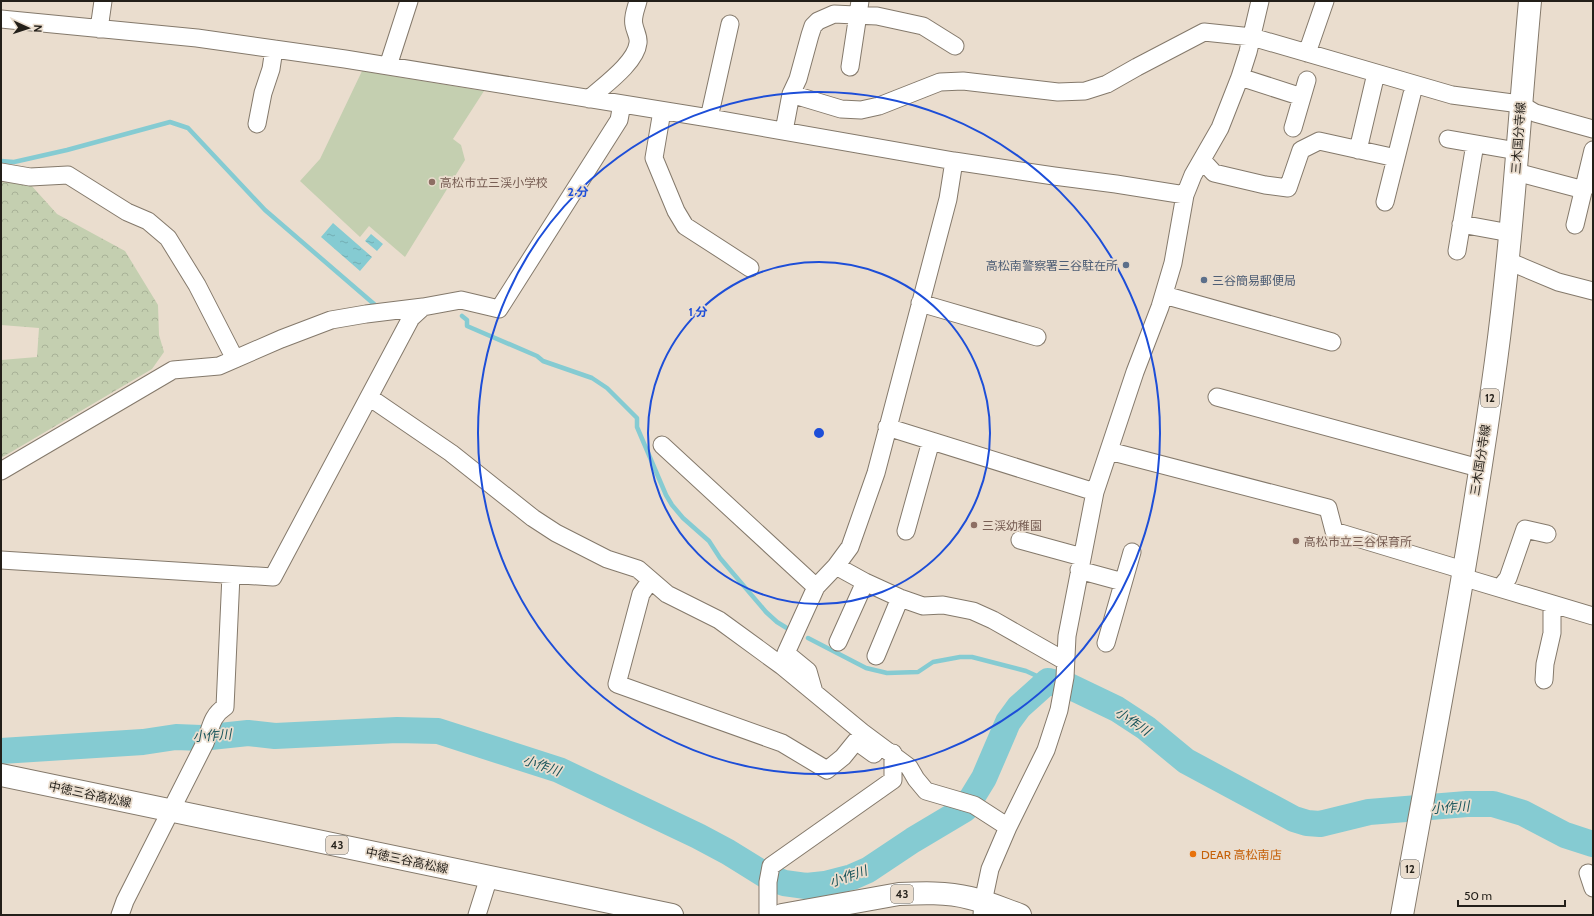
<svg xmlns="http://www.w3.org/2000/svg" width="1594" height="916" viewBox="0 0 1594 916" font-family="Cabin,'Noto Sans JP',sans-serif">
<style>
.forest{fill:url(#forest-crowns)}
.park{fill:#c4cfb0}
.water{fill:url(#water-ripples)}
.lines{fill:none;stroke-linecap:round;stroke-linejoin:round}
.stream{stroke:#85cbd2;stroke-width:4.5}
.river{stroke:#85cbd2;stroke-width:26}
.street-casing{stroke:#84796b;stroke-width:19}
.primary-casing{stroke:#84796b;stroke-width:24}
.street{stroke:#fff;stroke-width:17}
.primary{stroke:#fff;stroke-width:22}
.ring{fill:none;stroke:#1d4ed8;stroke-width:2}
.education-dot{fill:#8d6e63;stroke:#eaddce;stroke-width:1.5}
.service-dot{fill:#5c6f8a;stroke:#eaddce;stroke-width:1.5}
.food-dot{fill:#e8710a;stroke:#eaddce;stroke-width:1.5}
.labels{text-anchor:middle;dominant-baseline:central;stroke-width:3.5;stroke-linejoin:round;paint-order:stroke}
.shield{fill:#eaddce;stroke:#5f584f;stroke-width:1}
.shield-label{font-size:11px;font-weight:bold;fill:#231f19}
.street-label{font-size:12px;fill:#231f19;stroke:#eaddce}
.education-label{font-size:12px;fill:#785e54;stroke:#eaddce;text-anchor:start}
.service-label{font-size:12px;fill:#4e5e75;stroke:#eaddce;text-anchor:end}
.food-label{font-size:12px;fill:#c56008;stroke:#eaddce;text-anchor:start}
.water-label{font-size:13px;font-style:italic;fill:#165359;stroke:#eaddce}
.centre{fill:#1d4ed8;stroke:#eaddce;stroke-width:2}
.ring-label{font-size:12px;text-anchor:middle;font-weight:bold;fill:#1d4ed8;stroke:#eaddce;stroke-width:3.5;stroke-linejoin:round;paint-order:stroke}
</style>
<defs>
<pattern id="forest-crowns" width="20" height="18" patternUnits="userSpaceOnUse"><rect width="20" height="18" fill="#c4cfb0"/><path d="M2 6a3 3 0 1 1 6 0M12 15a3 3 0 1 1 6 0" fill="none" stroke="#a8b197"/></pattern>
<pattern id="water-ripples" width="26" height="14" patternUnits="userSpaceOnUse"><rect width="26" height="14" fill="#85cbd2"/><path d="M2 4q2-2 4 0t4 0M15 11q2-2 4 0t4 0" fill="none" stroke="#73aeb4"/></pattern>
</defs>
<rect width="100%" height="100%" fill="#eaddce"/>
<path class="forest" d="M1 182 30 184 57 214 125 251 158 305 159 335 164 352 152 369 1 458V360L37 357 39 328 1 325Z"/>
<path class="park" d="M362 71 484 91 453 139 461 145 465 160 405 257 369 226 360 237 300 181 320 159Z"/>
<path class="water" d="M333 223 372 257 360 271 321 237Z
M371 234 383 244 377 251 365 241Z"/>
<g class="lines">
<path class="stream" d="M1 161 14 162 67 150 170 122 188 128 265 210 374 304
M462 316 467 320V326L537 356 543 361 592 378 607 388 637 418V427L666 495 672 505 683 518 709 541 720 558 766 612 777 622 790 630
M808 638 866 668 887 673 918 672 933 662 960 657H972L1026 671 1048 681"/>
<path class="river" d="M1 751 143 742 176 737 201 738 248 733 275 736 397 730 438 731 559 770 698 836 728 852 765 875 784 883 806 886 825 884 852 877 868 870 913 840 965 809 984 778 1008 722 1019 707 1048 681 1069 686 1117 709 1146 728 1186 761 1294 819 1307 823 1320 824 1369 812 1467 804H1493L1523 813 1565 835 1593 844"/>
<defs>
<path id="street" d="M1 19 197 38 345 59 709 118 954 161 1054 176 1116 184 1185 195
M99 29 103 1
M1307 53 1325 1
M388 66 409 1
M850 67 860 1
M1240 77 1302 97
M791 94 841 109 861 110 879 106 940 82 963 81 1058 92 1085 91 1107 84 1137 67 1204 32 1252 37 1452 95 1520 104 1535 113 1593 129
M589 99C603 86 636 63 638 43 639 37 635 31 634 25 632 17 636 9 638 1
M662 111 654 158 676 211 685 226 750 268
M709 118 730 24
M257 124 263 93 271 69 274 49
M1293 128 1307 80
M784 131 791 94 798 79 810 35 813 26 818 21 834 14 877 16 923 26 955 46
M1448 139 1517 151
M1358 150 1374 82
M1202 160 1214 173 1265 185 1288 188 1301 150 1319 141 1396 158
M1 172 30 177 68 175 127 212 148 221 168 238 197 285 235 359
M1516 172 1584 190
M1385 202 1412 94
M1461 224 1510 233
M1575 225 1593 150
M1457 251 1475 144
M1508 261 1558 282 1593 291
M1164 295 1332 342
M920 303 1037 337
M369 397 451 453 533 518 556 533 607 559 638 569 667 594 719 620 782 666 862 732 909 767 916 779 926 791 974 805 1008 827
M1217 397 1479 468
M887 427 1095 492
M662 445 816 587
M1109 451 1328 508 1334 531 1463 570
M1 471 173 370 219 366 281 339 331 320 366 314 423 307
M906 531 931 441
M1020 540 1082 557
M1 560 273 577 411 318 423 307 461 300 499 309 619 120 622 104
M836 566 865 582 900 598 923 606 943 605 973 611 993 620 1065 661
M1079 570 1123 582
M1462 577 1593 616
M650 581 641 594 617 684 782 743 827 770 843 757 856 741 874 754
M1500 588 1508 578 1525 529 1547 534
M838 642 865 582
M1106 643 1132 552
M876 656 900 598
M1544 680 1545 664 1552 633V604
M814 692 808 671 786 653 816 587 836 566 850 547 876 473 948 199 954 161
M1588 873 1593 888
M120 915 125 901 205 743C211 728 211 716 225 707L231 575
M477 915 489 877
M768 915V882L771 866 893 780V753
M982 915 983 902 990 869 1008 827 1046 750 1059 710 1065 677 1067 636 1095 492 1135 372 1160 307 1173 263 1185 195 1193 175 1220 128 1240 77 1248 52 1260 1"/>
<path id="primary" d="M1 775 672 915
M782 915 899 894C922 893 946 892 970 898 987 902 1003 909 1020 915
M1402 915C1435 731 1471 547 1496 361 1512 242 1519 121 1530 1"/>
</defs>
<use href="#street" class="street-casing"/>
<use href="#primary" class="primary-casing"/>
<use href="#street" class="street"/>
<use href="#primary" class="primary"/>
</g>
<g class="ring">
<circle cx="819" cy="433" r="171"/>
<circle cx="819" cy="433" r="341"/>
</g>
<g class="education-dot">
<circle cx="432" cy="182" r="4"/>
<circle cx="974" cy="525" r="4"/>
<circle cx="1296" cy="541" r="4"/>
</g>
<g class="service-dot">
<circle cx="1126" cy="265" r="4"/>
<circle cx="1204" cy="280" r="4"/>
</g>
<circle class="food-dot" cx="1193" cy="854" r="4"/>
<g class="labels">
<g class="shield">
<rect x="1481" y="389" width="18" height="18" rx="3"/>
<rect x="326" y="836" width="22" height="18" rx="3"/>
<rect x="1401" y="860" width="18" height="18" rx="3"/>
<rect x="891" y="885" width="22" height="18" rx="3"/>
</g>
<g class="shield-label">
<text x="1490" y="398">12</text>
<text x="337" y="845">43</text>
<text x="1410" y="869">12</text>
<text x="902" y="894">43</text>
</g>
<g class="street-label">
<text transform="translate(1518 138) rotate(-86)">三木国分寺線</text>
<text transform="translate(1480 460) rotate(-81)">三木国分寺線</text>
<text transform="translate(90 794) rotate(12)">中徳三谷高松線</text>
<text transform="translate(407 860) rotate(12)">中徳三谷高松線</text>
</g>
<g class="education-label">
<text x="440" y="182">高松市立三渓小学校</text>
<text x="982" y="525">三渓幼稚園</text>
<text x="1304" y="541">高松市立三谷保育所</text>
</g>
<g class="service-label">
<text x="1118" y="265">高松南警察署三谷駐在所</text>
<text x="1212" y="280" text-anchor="start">三谷簡易郵便局</text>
</g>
<g class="food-label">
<text x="1201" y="854">DEAR 高松南店</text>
</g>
<g class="water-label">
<text transform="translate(1133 721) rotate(34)">小作川</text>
<text transform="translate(212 735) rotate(-4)">小作川</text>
<text transform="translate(542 765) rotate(19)">小作川</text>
<text transform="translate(1450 807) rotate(-4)">小作川</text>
<text transform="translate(848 876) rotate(-19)">小作川</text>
</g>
</g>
<circle cx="819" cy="433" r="6" class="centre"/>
<g class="ring-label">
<text x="578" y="196">2 分</text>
<text x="698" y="316">1 分</text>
</g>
<rect width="1594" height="916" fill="none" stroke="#231f19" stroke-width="4"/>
<g transform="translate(28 28) rotate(93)" stroke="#eaddce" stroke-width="3" paint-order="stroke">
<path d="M0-3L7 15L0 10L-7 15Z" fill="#231f19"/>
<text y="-6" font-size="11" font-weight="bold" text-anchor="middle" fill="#231f19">N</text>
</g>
<path d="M1458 900v6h107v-6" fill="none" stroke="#231f19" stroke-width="2"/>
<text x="1464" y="900" font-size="12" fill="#231f19" stroke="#eaddce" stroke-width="3" paint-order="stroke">50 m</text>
</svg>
